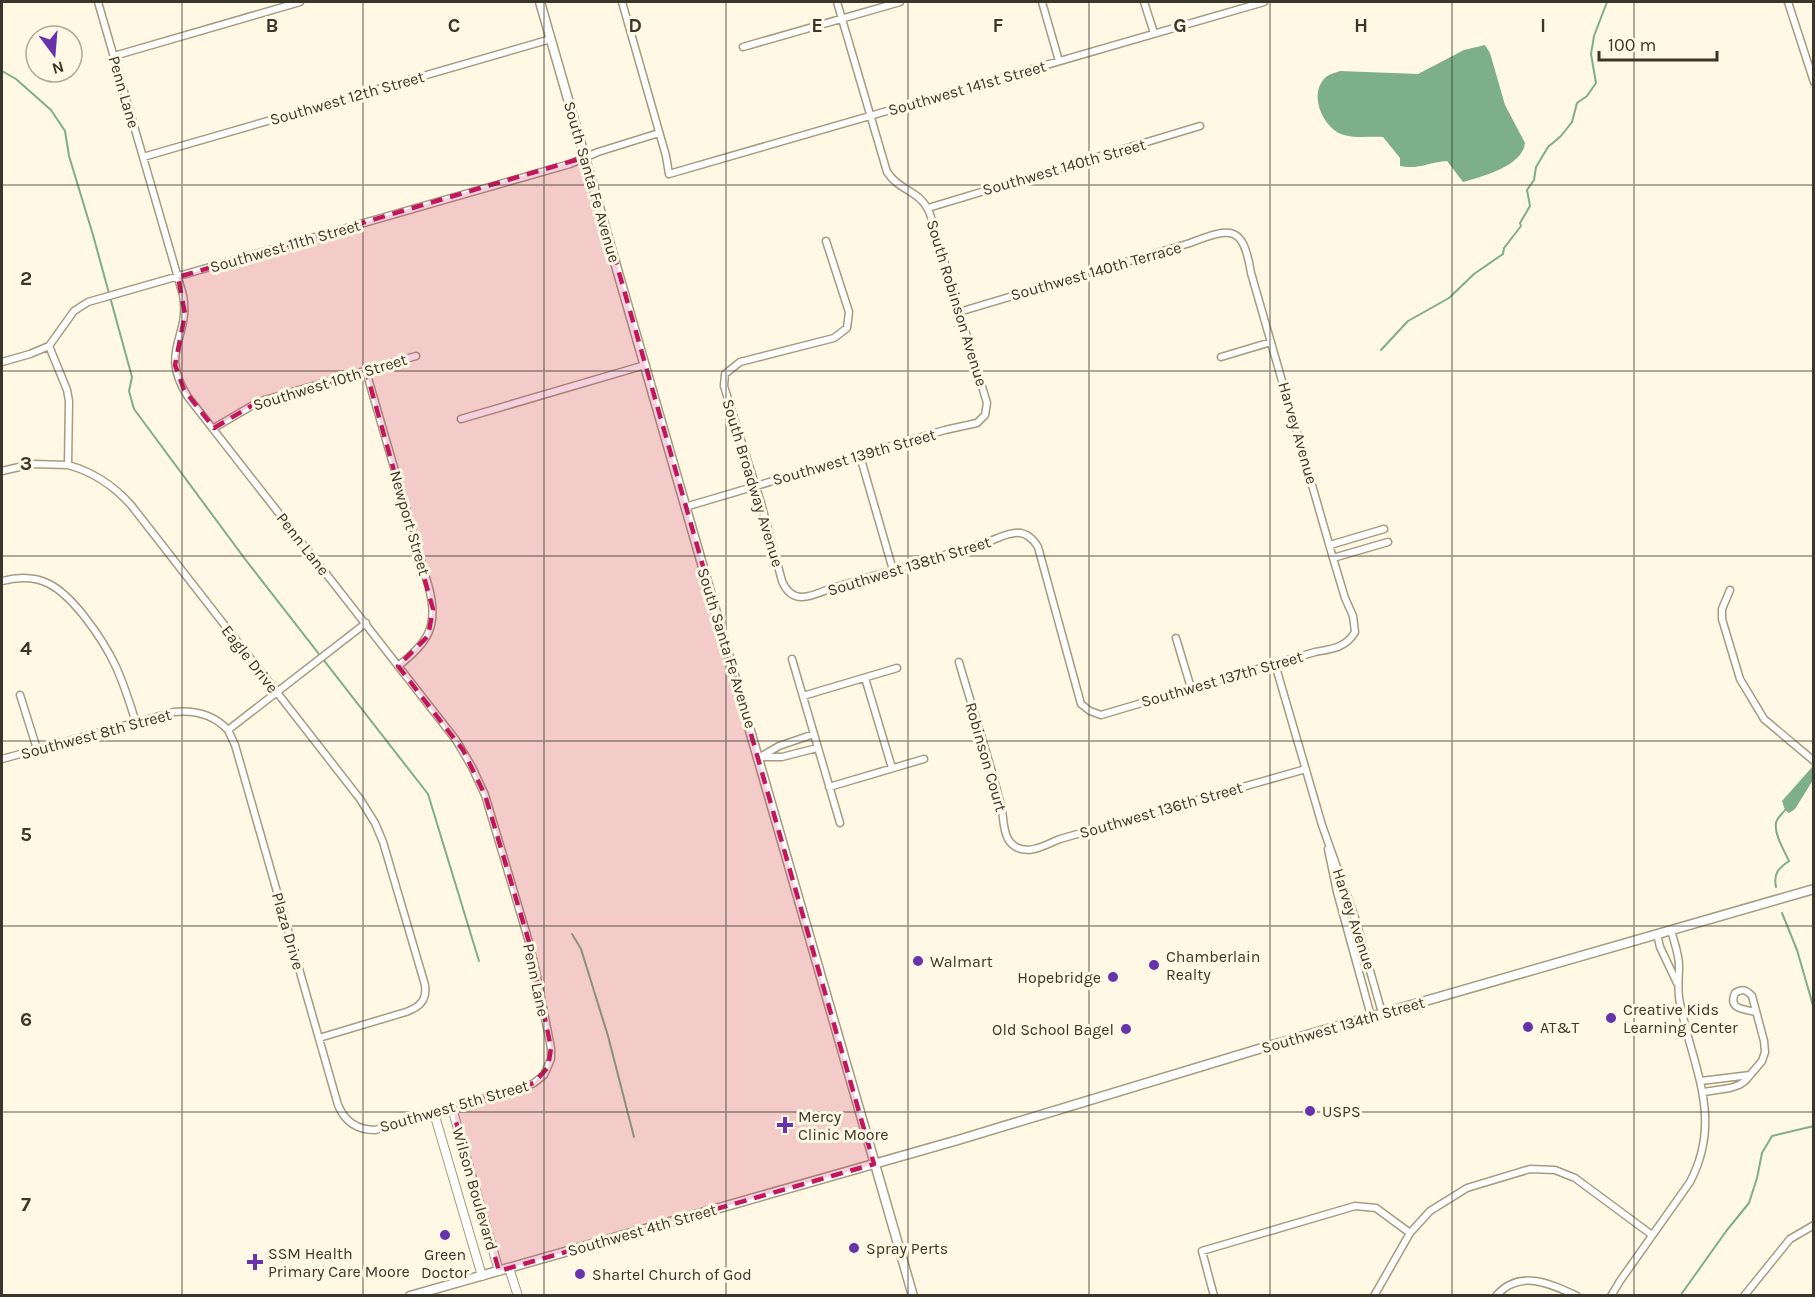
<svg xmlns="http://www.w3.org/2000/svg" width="1815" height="1297" viewBox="0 0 1815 1297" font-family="Karla,sans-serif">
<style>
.water{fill:#7daf89}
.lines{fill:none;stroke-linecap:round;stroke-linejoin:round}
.stream{stroke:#7daf89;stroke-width:2}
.minor-casing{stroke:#a69b7d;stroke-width:9}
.tertiary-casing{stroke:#a69b7d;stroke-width:10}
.secondary-casing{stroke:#a69b7d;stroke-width:11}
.minor{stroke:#fff;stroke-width:6}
.tertiary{stroke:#fff;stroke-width:8}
.secondary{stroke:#fff;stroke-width:8}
.marked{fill:#c2185b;fill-opacity:0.2;stroke:#c2185b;stroke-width:4.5;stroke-dasharray:12 8;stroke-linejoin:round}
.grid{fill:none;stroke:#3b362a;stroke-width:1.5;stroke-opacity:0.55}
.poi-dot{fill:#63a;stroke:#fff8e5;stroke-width:2}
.labels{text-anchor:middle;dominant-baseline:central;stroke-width:6;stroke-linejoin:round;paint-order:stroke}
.street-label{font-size:16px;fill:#3b362a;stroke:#fff8e5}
.poi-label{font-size:16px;fill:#3b362a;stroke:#fff8e5;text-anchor:start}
.grid-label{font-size:20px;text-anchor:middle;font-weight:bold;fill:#3b362a;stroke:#fff8e5;stroke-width:6;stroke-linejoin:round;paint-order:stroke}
</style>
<rect width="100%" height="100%" fill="#fff8e5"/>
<path class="water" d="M1485 45 1490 53 1505 105 1525 143C1523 166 1481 177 1463 182L1447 161C1430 162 1417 170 1400 166V158L1383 137C1370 136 1354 139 1341 134 1323 126 1309 96 1324 79 1328 74 1335 73 1340 71L1418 74 1464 50Z
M1813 766V780L1795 809 1789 813 1785 810 1782 801Z"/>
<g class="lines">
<path class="stream" d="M2 71 16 79 51 110 65 131 69 156 93 235 132 377 129 391 134 409 245 559 428 794 479 961
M1381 350 1408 321 1449 298 1474 274 1503 254 1504 248 1521 226 1520 223 1530 206 1527 190 1534 180 1536 167 1548 147 1561 136 1572 122 1577 103 1587 96 1596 83 1591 54 1594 36 1607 2
M1776 887C1773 873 1779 868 1789 861 1784 850 1774 834 1776 823 1777 818 1782 814 1785 810
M1782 913 1797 950 1814 1009
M572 934 581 949 608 1036 634 1137
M1680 1296 1727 1230 1749 1203 1757 1178 1762 1153 1772 1136 1814 1126"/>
<defs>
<path id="minor" d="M98 2 183 295C191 338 158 350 188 397L456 740 472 767 485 795 529 942 536 972 551 1048V1059L544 1075 534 1083 525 1087 375 1130C357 1130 345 1122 338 1105L235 745 228 730
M622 2 666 156 669 174 1264 2
M1042 2 1059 61
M1144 2 1154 33
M1788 2 1814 82
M743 47 900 2
M114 56 300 2
M143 157 551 39
M928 208 1200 126
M826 241 849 312 847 328 834 338 740 362 725 374 724 386 728 399 761 503 782 581C792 605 810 597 829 589L988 542C1008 534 1024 524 1038 547L1081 704 1090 711 1101 715 1315 652C1331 649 1346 648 1355 632L1353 616 1345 598 1333 558 1251 273C1243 225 1232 227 1190 243L959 312
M49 346 67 390 69 401 68 465C94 472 113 485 131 505L360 799 375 823 383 842 425 985C427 1000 420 1007 406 1012L319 1038
M1221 357 1271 342
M2 362 30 354 49 346 74 311 88 302 570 164 598 152 659 133
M366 371 429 588C439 626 428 643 398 666
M461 419 645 365
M214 428 258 402 416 356
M860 456 893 570
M2 471 32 464 68 465
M685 507 945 430 977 423 985 415 987 403 930 214C921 190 900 192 887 172L837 2
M1330 545 1384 529
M1333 558 1388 542
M2 581C41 571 61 587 84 616 113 653 122 677 136 723
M1730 590 1722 609V619L1740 679 1764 719 1814 761
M1176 638 1191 688
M792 659 840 823
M959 662C973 711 990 760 1002 810 1004 822 1003 840 1016 847 1030 855 1047 844 1060 839L1306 769
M1275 664 1322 825 1356 921 1382 1013
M865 678 892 768
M20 695 37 749
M803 696 897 668
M760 757 779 746 814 734
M760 757H782L817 748
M2 759 174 712C195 710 213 714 228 730L366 623
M829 787 924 759
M1328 849 1337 892 1371 1016
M1657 934 1660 947 1677 983
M1701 1081 1750 1075
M1704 1092 1730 1088 1739 1085 1745 1081 1762 1061 1765 1052 1764 1041 1752 996C1746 989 1742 989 1735 993 1728 1009 1743 1009 1756 1012
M1214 1296 1202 1251 1355 1206 1376 1208 1410 1233
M1374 1296 1410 1233 1430 1211 1467 1188 1530 1169 1555 1170 1575 1178 1652 1235
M1496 1296C1519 1269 1549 1283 1577 1296
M1611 1296 1620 1281 1690 1182C1724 1117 1692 1067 1680 1003 1677 990 1679 979 1679 966 1679 954 1674 942 1671 930
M1744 1296 1790 1239 1814 1225"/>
<path id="tertiary" d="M452 1108 499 1271
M434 1113 482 1276
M509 1268 518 1296"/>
<path id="secondary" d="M540 2 913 1296
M410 1296 958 1140 1262 1048 1814 889"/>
</defs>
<use href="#minor" class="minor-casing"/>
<use href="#tertiary" class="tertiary-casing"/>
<use href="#secondary" class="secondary-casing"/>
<use href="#minor" class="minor"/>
<use href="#tertiary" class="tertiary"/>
<use href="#secondary" class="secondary"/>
</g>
<path class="marked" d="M586 157 874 1164 499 1271 452 1108 534 1083 548 1067 551 1048 529 942 485 795 463 750 398 666 428 636 433 609 366 371 258 402 214 428 184 390 175 365 185 314 178 277Z"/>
<path class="grid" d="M182 2V1296M363 2V1296M544 2V1296M726 2V1296M908 2V1296M1089 2V1296M1270 2V1296M1452 2V1296M1634 2V1296M2 185H1814M2 371H1814M2 556H1814M2 741H1814M2 926H1814M2 1112H1814"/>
<g class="poi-dot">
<circle cx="918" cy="961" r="6"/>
<circle cx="1154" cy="965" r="6"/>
<circle cx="1113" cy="977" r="6"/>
<circle cx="1611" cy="1018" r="6"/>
<circle cx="1528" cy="1027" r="6"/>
<circle cx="1126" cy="1029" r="6"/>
<circle cx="1310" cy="1111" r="6"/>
<path d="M782 1116h6v6h6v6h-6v6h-6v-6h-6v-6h6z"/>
<circle cx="445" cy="1235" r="6"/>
<circle cx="854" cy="1248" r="6"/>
<path d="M252 1253h6v6h6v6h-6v6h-6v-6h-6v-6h6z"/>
<circle cx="580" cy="1274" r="6"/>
</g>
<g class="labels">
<g class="street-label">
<text transform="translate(967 88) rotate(-16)">Southwest 141st Street</text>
<text transform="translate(124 92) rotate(74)">Penn Lane</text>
<text transform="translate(347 98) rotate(-16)">Southwest 12th Street</text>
<text transform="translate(1064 167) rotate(-16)">Southwest 140th Street</text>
<text transform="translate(592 182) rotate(74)">South Santa Fe Avenue</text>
<text transform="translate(285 246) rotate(-16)">Southwest 11th Street</text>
<text transform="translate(1096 271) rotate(-16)">Southwest 140th Terrace</text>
<text transform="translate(957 303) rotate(73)">South Robinson Avenue</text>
<text transform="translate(330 382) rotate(-17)">Southwest 10th Street</text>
<text transform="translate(1298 433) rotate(74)">Harvey Avenue</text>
<text transform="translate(854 457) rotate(-16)">Southwest 139th Street</text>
<text transform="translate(753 483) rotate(73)">South Broadway Avenue</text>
<text transform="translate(410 523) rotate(74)">Newport Street</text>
<text transform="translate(303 544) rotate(52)">Penn Lane</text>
<text transform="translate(909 566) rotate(-17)">Southwest 138th Street</text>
<text transform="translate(727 648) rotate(73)">South Santa Fe Avenue</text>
<text transform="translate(250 659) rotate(52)">Eagle Drive</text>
<text transform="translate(1222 679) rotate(-16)">Southwest 137th Street</text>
<text transform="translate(96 734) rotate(-15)">Southwest 8th Street</text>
<text transform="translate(986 757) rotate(74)">Robinson Court</text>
<text transform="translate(1161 810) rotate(-16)">Southwest 136th Street</text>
<text transform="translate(1354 919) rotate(72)">Harvey Avenue</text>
<text transform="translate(288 931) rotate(74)">Plaza Drive</text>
<text transform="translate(536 980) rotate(78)">Penn Lane</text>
<text transform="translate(1343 1025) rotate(-16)">Southwest 134th Street</text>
<text transform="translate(454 1106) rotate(-16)">Southwest 5th Street</text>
<text transform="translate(475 1189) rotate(74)">Wilson Boulevard</text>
<text transform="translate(642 1230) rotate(-16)">Southwest 4th Street</text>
</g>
<g class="poi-label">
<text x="1166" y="956">Chamberlain<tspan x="1166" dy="18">Realty</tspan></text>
<text x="930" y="961">Walmart</text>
<text x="1101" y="977" text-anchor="end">Hopebridge</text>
<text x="1623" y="1009">Creative Kids<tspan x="1623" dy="18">Learning Center</tspan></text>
<text x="1540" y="1027">AT&amp;T</text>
<text x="1114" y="1029" text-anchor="end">Old School Bagel</text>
<text x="1322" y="1111">USPS</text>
<text x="798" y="1116">Mercy<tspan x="798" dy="18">Clinic Moore</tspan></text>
<text x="866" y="1248">Spray Perts</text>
<text x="268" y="1253">SSM Health<tspan x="268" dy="18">Primary Care Moore</tspan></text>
<text x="445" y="1254" text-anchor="middle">Green<tspan x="445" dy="18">Doctor</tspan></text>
<text x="592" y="1274">Shartel Church of God</text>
</g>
</g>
<g class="grid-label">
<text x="272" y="32">B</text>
<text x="454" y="32">C</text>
<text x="635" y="32">D</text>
<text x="817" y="32">E</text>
<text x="998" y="32">F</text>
<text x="1180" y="32">G</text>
<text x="1361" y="32">H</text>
<text x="1543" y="32">I</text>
<text x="26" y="285">2</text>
<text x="26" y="470">3</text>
<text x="26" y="655">4</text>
<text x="26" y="841">5</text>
<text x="26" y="1026">6</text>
<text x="26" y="1211">7</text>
</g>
<rect width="1815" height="1297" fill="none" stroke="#3b362a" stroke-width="6"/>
<g transform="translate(54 54) rotate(164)"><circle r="28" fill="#fff8e5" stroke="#b1aa9a" stroke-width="1.5"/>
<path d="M0-4.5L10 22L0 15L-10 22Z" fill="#6633aa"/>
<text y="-9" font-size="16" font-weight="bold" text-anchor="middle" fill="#3b362a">N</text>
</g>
<path d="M1599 51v9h118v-9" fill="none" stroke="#3b362a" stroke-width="3"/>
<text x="1608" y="51" font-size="18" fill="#3b362a" stroke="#fff8e5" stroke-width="4.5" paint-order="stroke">100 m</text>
</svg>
